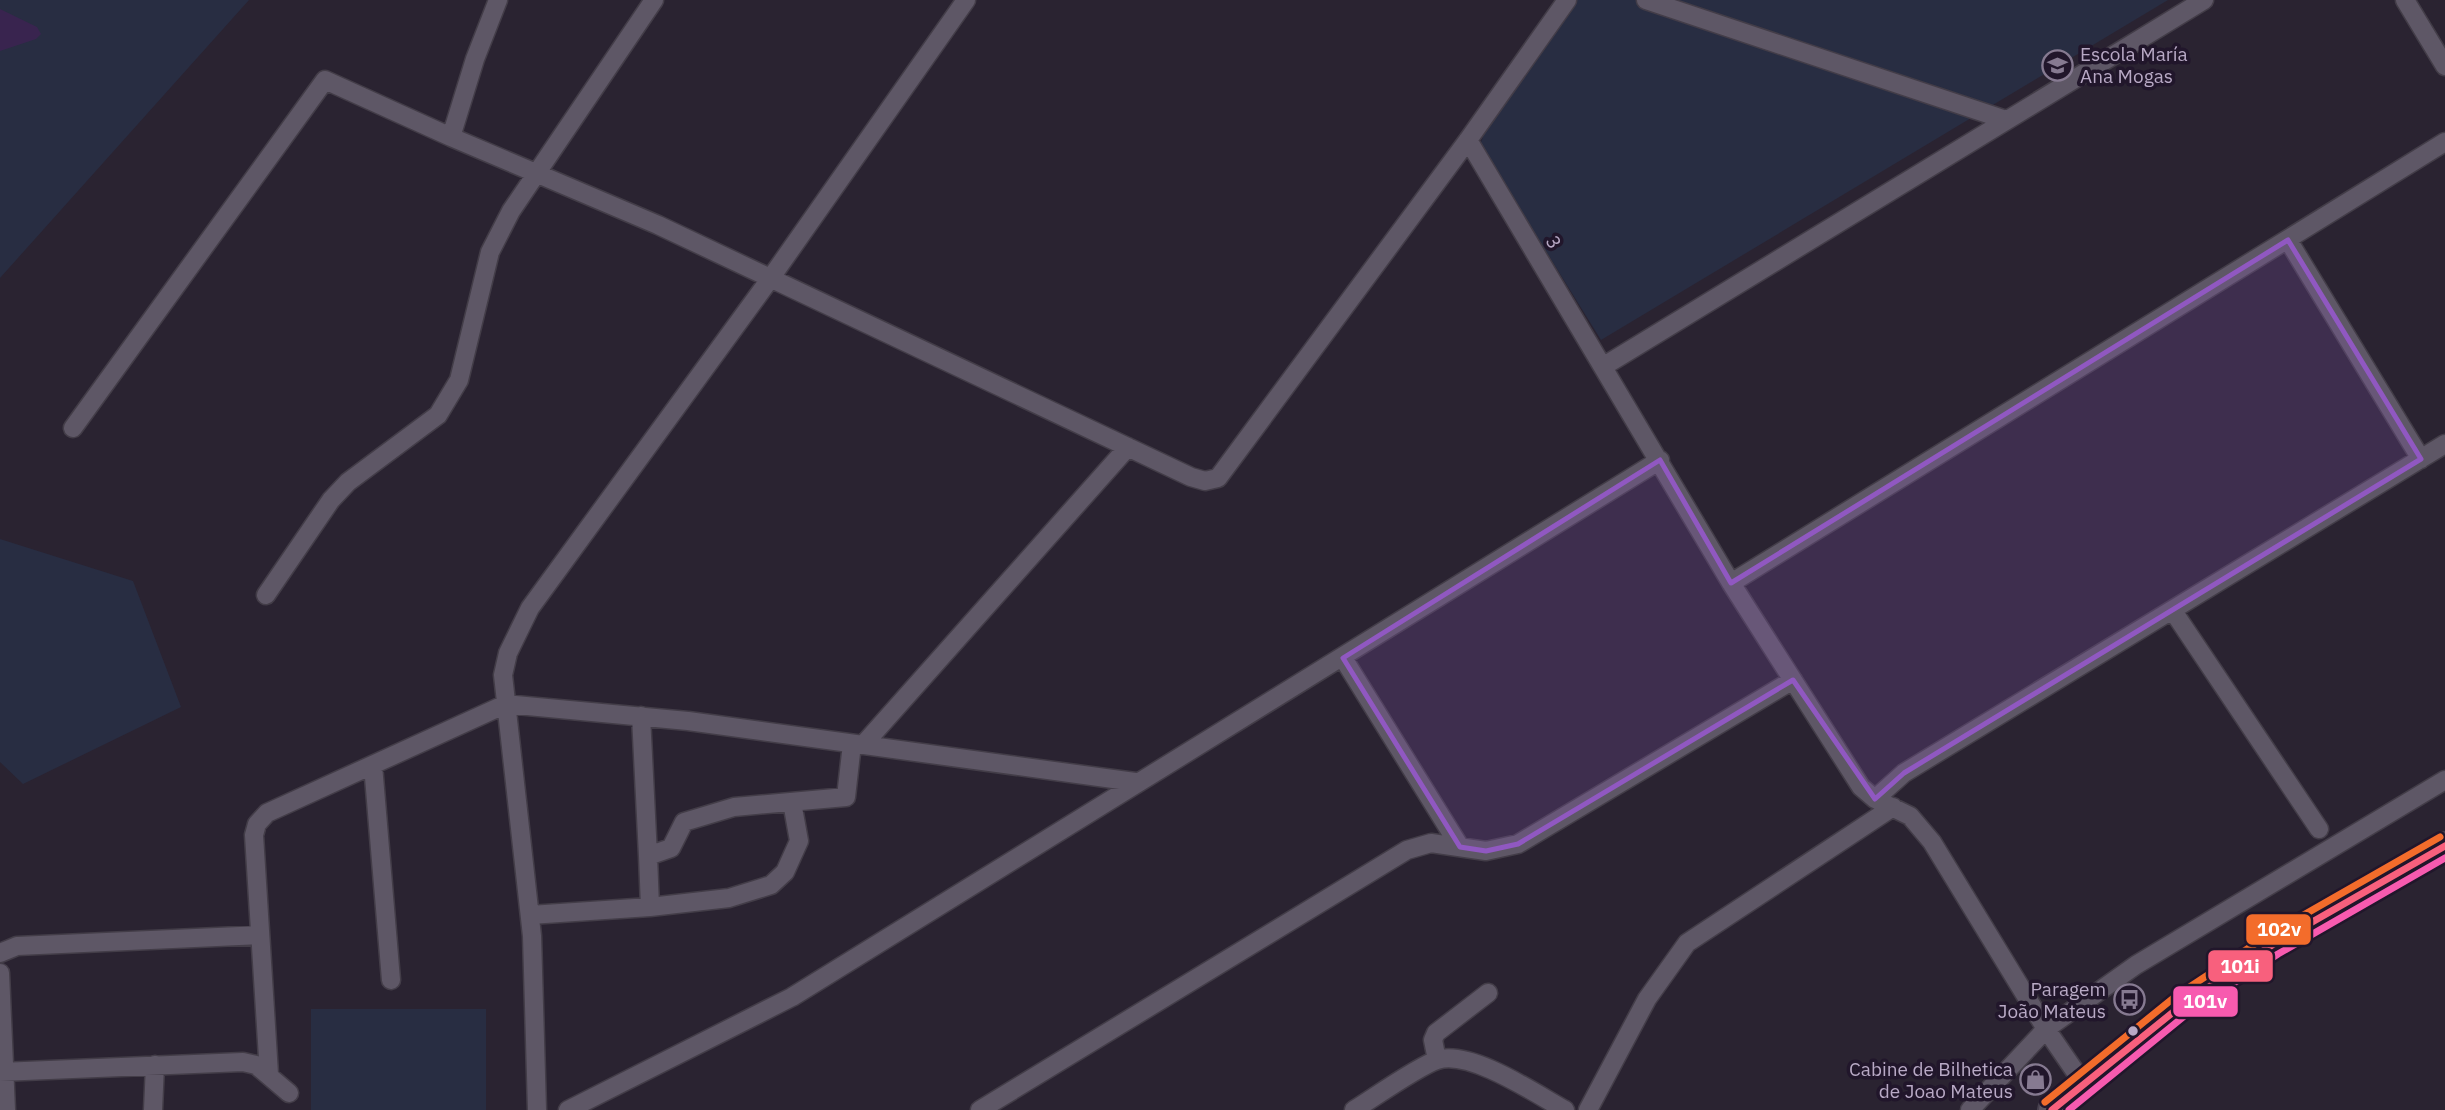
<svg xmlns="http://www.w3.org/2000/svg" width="2445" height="1110" viewBox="0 0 2445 1110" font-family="'IBM Plex Sans',sans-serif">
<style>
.green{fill:#282d42}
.water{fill:#39244f}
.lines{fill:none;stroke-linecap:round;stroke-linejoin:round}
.street-casing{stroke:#433d48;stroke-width:21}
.primary-casing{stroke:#47404e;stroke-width:30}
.street{stroke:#5e5766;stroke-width:18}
.primary{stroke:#5b5461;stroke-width:26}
.bus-1-casing{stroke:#21162b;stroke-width:12}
.bus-2-casing{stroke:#21162b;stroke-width:12}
.bus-3-casing{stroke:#21162b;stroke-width:12}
.bus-1{stroke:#f8607d;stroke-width:7}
.bus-2{stroke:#f75aaf;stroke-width:7}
.bus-3{stroke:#f36c2b;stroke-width:7}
.marked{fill:#9058c1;fill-opacity:0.2;stroke:#9058c1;stroke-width:5;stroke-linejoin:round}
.bus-dot{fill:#b8a9c5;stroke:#21162b;stroke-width:2.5}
.labels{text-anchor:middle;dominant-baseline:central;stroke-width:7;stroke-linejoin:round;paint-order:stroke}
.poi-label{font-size:19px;fill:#b8a9c5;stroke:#21162b;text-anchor:end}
.street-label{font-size:19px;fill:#b8a9c5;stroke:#21162b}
.line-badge{stroke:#21162b;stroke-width:2.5}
.badge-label{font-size:19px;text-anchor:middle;font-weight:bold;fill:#fff}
</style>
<rect width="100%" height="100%" fill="#2a2331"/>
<path class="green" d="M0 0H249L0 278Z
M1577 0H2168L1601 340 1480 145 1484 134Z
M0 539 133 581 181 707 23 784 0 762Z
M311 1009H486V1110H311Z"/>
<path class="water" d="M0 9 37 27 41 34 36 39 0 51Z"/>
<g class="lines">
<defs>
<path id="street" d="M1646 0 2006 120
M2405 0 2445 66
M451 137 475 59 498 0
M1468 140 1731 583 1861 787 1875 799 1910 816 1932 842 2046 1029 2083 1083
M2288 240 2421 459
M1604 366 2204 0
M73 428 325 80 451 137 658 225 1191 477 1205 481 1218 478 1468 140 1567 0
M1731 583 2445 142
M266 595 331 500 348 482 438 415 459 380 490 252 511 211 654 0
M2173 611 2319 829
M1343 658 1460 847
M641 716 648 856 671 848 684 822 734 807 846 797 852 744
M863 745 1128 447
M373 765 391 980
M1875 799 1904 773 2445 444
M648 856 650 907 729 898 771 885 785 872 799 841 792 802
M530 915 650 907
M0 953 17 946 259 935
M0 973 6 1110
M1437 1060 1433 1040 1436 1033 1488 993
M0 1072 243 1062 256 1065 289 1093
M269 1074 254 835 257 824 267 813 506 704 688 721 1135 782
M153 1110 155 1065
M537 1110 532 936 503 675 508 653 530 608 770 279 966 0
M568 1110 792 997 1660 460
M980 1110 1407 850 1431 843 1486 851 1518 844 1793 680
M1354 1110C1375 1097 1417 1067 1437 1060 1470 1049 1536 1094 1565 1110
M1588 1110 1647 999 1687 943 1893 807
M1970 1110 2046 1029 2136 965 2445 780"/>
<path id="primary" d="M2052 1110 2182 1005 2272 945 2445 846"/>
</defs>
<use href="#street" class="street-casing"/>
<use href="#primary" class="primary-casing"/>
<use href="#street" class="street"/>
<use href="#primary" class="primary"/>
<defs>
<path id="bus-1" d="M2052 1110 2182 1005 2272 945 2445 846"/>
<path id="bus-2" d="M2069 1110 2188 1013 2278 954 2445 858"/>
<path id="bus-3" d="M2045 1102 2176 996 2267 936 2440 837"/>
</defs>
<use href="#bus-1" class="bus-1-casing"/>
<use href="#bus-2" class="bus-2-casing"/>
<use href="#bus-3" class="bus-3-casing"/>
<use href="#bus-1" class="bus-1"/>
<use href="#bus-2" class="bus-2"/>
<use href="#bus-3" class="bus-3"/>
</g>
<path class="marked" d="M2288 240 2421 459 1904 773 1875 799 1793 680 1518 844 1486 851 1460 847 1343 658 1660 460 1731 583Z"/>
<defs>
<symbol id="school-ring" viewBox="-11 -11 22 22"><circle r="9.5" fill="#21162b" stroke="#867a91" stroke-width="1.5"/><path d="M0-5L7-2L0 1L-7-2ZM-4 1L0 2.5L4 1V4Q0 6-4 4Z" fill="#867a91"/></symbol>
<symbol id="bus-ring" viewBox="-11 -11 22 22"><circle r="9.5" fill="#21162b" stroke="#867a91" stroke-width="1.5"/><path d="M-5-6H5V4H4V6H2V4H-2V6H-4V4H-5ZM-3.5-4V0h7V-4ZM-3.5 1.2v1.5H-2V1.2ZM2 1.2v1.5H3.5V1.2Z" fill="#867a91"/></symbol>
<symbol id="shop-ring" viewBox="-11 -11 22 22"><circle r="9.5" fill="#21162b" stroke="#867a91" stroke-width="1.5"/><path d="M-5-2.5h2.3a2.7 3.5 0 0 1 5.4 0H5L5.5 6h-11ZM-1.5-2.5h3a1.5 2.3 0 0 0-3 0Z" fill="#867a91"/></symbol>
</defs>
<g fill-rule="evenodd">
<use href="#school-ring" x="2040" y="48" width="35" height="35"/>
<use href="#bus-ring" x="2112" y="982" width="35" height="35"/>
<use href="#shop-ring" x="2018" y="1062" width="35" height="35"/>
</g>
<circle class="bus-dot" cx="2133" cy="1031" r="6"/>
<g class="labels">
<g class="poi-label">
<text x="2080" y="54" text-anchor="start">Escola María<tspan x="2080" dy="22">Ana Mogas</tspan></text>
<text x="2106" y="989">Paragem<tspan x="2106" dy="22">João Mateus</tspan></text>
<text x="2013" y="1069">Cabine de Bilhetica<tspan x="2013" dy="22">de Joao Mateus</tspan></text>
</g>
<g class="street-label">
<text transform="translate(1554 242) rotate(59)">3</text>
</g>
</g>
<g class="line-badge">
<rect x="2245" y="913" width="67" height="33" rx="7" fill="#f36c2b"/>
<rect x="2207" y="949" width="67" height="34" rx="7" fill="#f8607d"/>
<rect x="2172" y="985" width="67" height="33" rx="7" fill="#f75aaf"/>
</g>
<g class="badge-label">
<text x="2279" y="936">102v</text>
<text x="2240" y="973">101i</text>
<text x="2205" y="1008">101v</text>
</g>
</svg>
